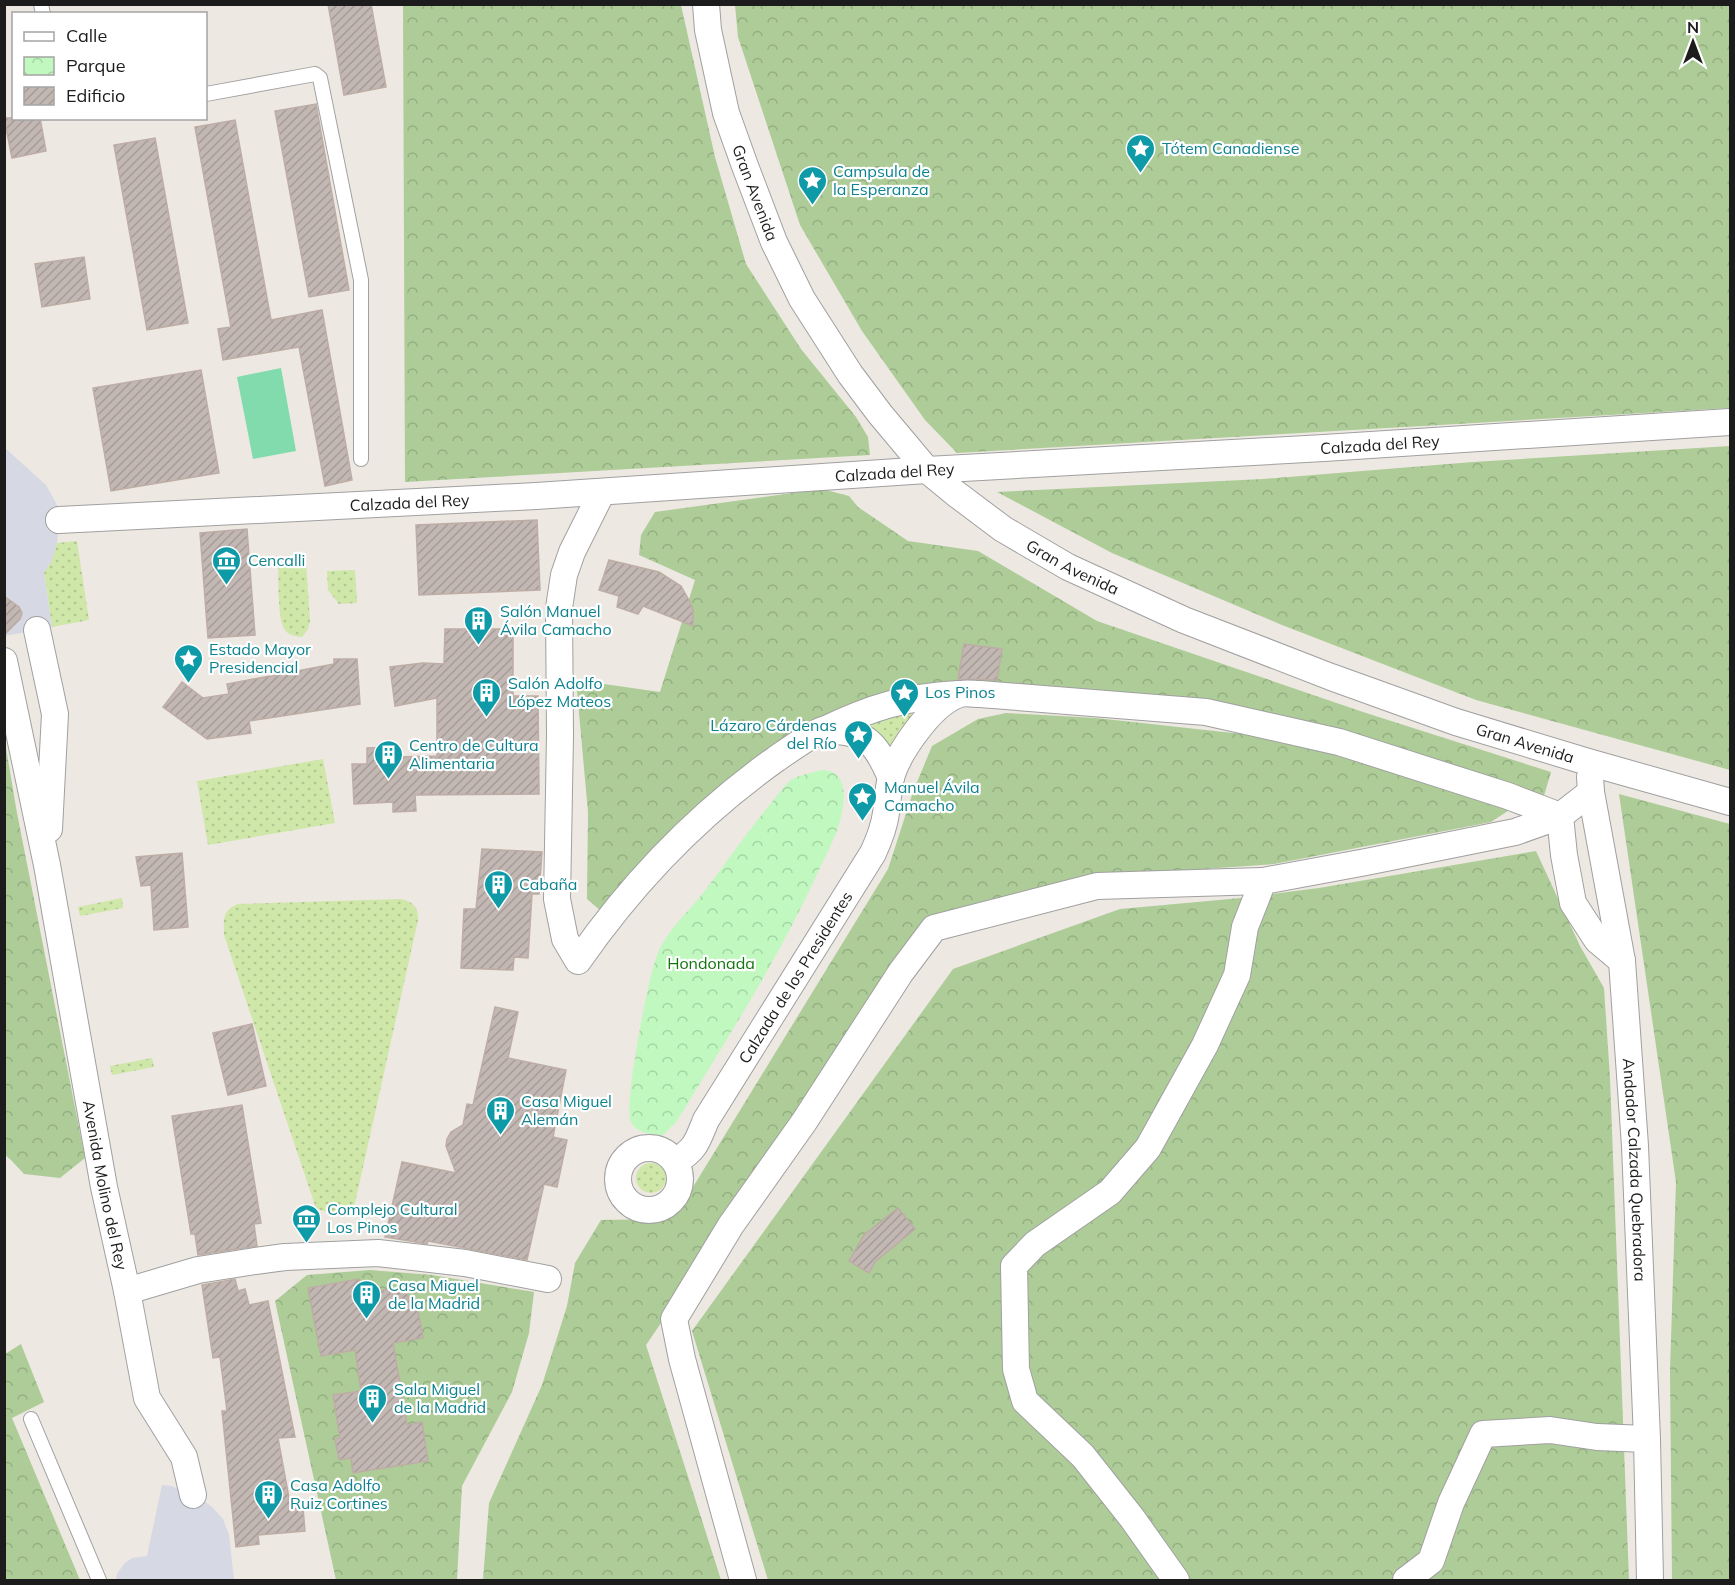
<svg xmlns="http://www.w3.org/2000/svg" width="1735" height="1585" viewBox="0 0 1735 1585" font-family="Mulish,sans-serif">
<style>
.grass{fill:url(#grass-dots)}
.forest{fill:url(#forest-crowns)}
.park{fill:url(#park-crowns)}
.pitch{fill:#81dbad}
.plaza{fill:#d6d8e3}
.building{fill:url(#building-hatch);stroke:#beada5;stroke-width:1.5}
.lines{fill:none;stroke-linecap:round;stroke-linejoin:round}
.lane-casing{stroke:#a0a0a0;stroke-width:16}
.street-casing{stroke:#a0a0a0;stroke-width:28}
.lane{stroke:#fff;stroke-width:14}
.street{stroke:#fff;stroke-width:26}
.labels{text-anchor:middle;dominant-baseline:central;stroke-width:4.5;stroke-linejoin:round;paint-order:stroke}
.culture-label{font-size:16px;fill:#0d838f;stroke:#fff;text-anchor:start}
.street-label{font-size:16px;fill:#1c1c1c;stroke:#fff}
.park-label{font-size:16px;fill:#12760e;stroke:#fff}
</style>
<defs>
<pattern id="grass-dots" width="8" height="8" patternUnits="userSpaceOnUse" patternTransform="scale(1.5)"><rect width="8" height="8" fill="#cfe7a8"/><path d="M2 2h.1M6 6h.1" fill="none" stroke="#b1c690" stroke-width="1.8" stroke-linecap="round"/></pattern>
<pattern id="forest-crowns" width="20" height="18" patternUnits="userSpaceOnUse" patternTransform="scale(1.5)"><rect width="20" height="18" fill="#adcc97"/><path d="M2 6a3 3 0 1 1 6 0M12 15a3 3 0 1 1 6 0" fill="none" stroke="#94af82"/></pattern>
<pattern id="park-crowns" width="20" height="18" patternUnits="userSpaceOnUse" patternTransform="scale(1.5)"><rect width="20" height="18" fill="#c1f8bf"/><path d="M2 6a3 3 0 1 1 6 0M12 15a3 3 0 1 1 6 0" fill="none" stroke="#a5d4a4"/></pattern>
<pattern id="building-hatch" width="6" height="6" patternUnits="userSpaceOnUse" patternTransform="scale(1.5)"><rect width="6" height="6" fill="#c2b7b2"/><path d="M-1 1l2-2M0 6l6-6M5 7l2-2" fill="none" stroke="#a69d98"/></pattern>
</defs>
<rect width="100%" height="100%" fill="#ede8e2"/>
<path class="grass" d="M77 541 89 620 52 627 44 572 52 560 57 543Z
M306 562 310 621 308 629 302 637C296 636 289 636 285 630 277 620 279 577 278 563Z
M355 570 357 603 339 604 328 590 327 571Z
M910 710 913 714 911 719 891 746H885L870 727 868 722Z
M323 759 335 823 208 845 197 781Z
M122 898 123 908 80 916 78 907Z
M400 899C412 901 419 907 418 920L355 1203C350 1215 326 1214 316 1208L224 935C224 920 222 910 238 904Z
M152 1058 154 1067 112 1075 110 1066Z
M636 1178a15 15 0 1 1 30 0a15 15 0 1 1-30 0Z"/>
<path class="forest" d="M403 5H681L715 157 746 264 801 349 856 417 868 437 870 455 405 482Z
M735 5H1730V408L957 453 925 420 862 331 800 225 738 37Z
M1730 446V770L1476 700 1282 625 1112 553 997 492 1263 479 1473 462Z
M822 489 849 496 858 507 908 541 978 551 1097 621 1363 712 1551 772 1543 799 1214 705 893 690 755 759 676 824 602 912 587 899 588 812 576 680 660 692 695 580 639 555 641 535 655 512Z
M1006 713 1096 718 1251 735 1338 754 1517 805 1491 822 1274 864 1133 874 934 922 646 1345 721 1580H483L489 1503 542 1385 567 1306 575 1263 601 1220 665 1219 693 1187 888 869 913 792 932 746 978 719Z
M5 742 17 813 85 1158 60 1178 24 1174 11 1160 5 1155Z
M1619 794 1730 824V1580H1672L1670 1371 1676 1182Z
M1536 851 1580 946 1604 988 1610 1078 1629 1580H768L692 1331 953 969 1120 909 1241 898 1319 888Z
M370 1270 432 1275 534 1292 529 1333 512 1392 462 1486 457 1580H336L275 1301 307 1275Z
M21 1344 44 1402 12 1418 80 1580H5V1354Z"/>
<path class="park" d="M821 770C845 770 846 792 842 811 839 833 826 854 817 874 778 960 726 1040 677 1121L663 1135C653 1135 636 1133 631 1122 623 1106 649 972 658 953 669 927 691 910 707 888 727 861 746 834 767 808 775 799 782 788 791 780 798 775 812 773 821 770Z"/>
<path class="pitch" d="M281 368 296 451 253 459 237 377Z"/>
<path class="plaza" d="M5 448 46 485 57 505 59 520 57 543 52 560 44 573 52 627 5 636V620L20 619 22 613 19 607 13 604 5 607Z
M162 1485 171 1486 202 1499 213 1508 223 1519 229 1535 234 1580H116L117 1574 125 1563 132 1558 147 1556Z"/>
<path class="building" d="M328 4H371L386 87 344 95Z
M316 104 349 290 309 297 275 111Z
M4 118H40L46 151 12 158Z
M235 120 271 320 322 310 352 480 325 486 299 347 223 360 218 329 231 327 195 127Z
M155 138 188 323 147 330 114 145Z
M84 257 90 299 42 307 35 264Z
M201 370 219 473 111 491 93 388Z
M537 520 540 590 419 595 416 525Z
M247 529 255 635 208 638 200 533Z
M609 560 659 572 681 586 690 602 693 610V626L643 606 638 614 617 607 619 596 599 590Z
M4 596 19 607 22 613 20 619 4 635Z
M445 629H513V696H538L539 794 415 795 416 811 393 812V802L354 804 352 764H367V748L393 747V757L437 756V698L395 706 390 667 423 663 444 664Z
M964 644 1002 649 997 680 958 679Z
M334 659H357L360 704 249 721 251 733 207 739 163 707 182 682 203 698 229 694 227 684 334 664Z
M482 849 542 852 539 894H532L528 958 514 957 513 970 461 968 464 909H476Z
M182 853 188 927 154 930 151 885 141 886 136 857Z
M495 1007 518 1012 508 1058 566 1070 553 1137 567 1140 557 1187 544 1184 527 1260 428 1241 427 1244 385 1237 402 1162 456 1173 446 1146 447 1139 451 1132 463 1125 467 1104 473 1105Z
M252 1024 266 1086 228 1095 213 1033Z
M242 1105 261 1223 254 1224 257 1246 198 1255 195 1234H191L172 1116Z
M898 1208 915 1229 875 1262 869 1273 849 1261 864 1235Z
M235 1279 238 1291 245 1289 249 1305 268 1301 295 1437 278 1438 291 1509 303 1508 305 1531 258 1535 259 1544 236 1547 222 1411H227L220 1357 213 1358 202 1285Z
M359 1279 361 1294 394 1288 395 1293 407 1291 409 1301 416 1300 423 1338 393 1343 407 1425 422 1422 428 1461 353 1473 351 1458 339 1460 335 1439 340 1438 333 1395 361 1391 355 1350 321 1356 308 1288Z"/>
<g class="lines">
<defs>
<path id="lane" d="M41 4 43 14
M206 94 315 74 320 78 361 280V459
M31 1419 99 1580"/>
<g id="street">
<path id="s1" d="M706 4 708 30 726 113 745 166 774 242 802 299 850 374 880 414 927 470 955 493 1003 529 1068 567 1184 620 1331 677 1456 722 1588 762 1730 802"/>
<path d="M602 492 572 552 564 575 559 608 560 736 557 899 565 939 578 961C632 883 700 813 776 759 786 752 813 733 823 730 827 729 833 730 837 731 870 733 879 750 891 778"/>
<path id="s2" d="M59 520 536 496 927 470 1324 448 1730 422"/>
<path d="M37 630 55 714 49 829"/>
<path id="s3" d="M4 661 47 865 104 1187 127 1291 147 1398 184 1457 193 1495"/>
<path d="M824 730C872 707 905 697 958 694"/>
<path id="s4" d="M1590 777 1591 792 1622 961 1635 1146 1647 1439 1650 1580"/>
<circle cx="649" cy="1179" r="31"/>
<path id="s5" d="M675 1162C696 1149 697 1142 706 1120L873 853C879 840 884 828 886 813 888 802 888 788 891 777 899 751 931 705 957 695 963 692 973 694 980 694L1206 712 1339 742 1508 796 1560 816 1564 855 1573 903 1597 940 1622 961"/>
<path d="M127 1291 198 1270 255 1261 285 1257 378 1253 465 1263 548 1279"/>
<path d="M743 1580 682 1359 674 1319 731 1225 804 1122 901 972 934 928 1097 886 1263 881"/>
<path d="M1176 1580 1132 1518 1083 1456 1025 1401 1016 1369 1014 1266 1035 1244 1110 1192 1148 1148 1205 1045 1237 975 1245 927 1263 881 1366 862 1515 832 1560 816 1591 792"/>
<path d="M1406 1580 1431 1561 1451 1503 1483 1434 1550 1430 1597 1437 1647 1439"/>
</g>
</defs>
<use href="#lane" class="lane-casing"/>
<use href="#street" class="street-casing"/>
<use href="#lane" class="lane"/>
<use href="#street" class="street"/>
</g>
<defs>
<symbol id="sight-pin" viewBox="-11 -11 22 30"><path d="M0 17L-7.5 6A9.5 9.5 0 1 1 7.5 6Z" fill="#0f9aa8" stroke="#fff"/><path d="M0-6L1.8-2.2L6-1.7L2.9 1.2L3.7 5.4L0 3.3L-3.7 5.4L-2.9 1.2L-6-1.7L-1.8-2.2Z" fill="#fff"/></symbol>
<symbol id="museum-pin" viewBox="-11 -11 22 30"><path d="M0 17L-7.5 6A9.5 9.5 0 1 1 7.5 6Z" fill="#0f9aa8" stroke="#fff"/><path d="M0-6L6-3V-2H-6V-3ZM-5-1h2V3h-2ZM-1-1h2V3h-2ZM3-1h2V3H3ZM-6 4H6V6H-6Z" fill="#fff"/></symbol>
<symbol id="building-pin" viewBox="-11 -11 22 30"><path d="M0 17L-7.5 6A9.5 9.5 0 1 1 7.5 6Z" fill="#0f9aa8" stroke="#fff"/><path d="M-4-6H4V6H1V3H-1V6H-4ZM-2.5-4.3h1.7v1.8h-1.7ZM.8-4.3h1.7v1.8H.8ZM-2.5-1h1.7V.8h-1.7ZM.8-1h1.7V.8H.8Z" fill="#fff"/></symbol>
</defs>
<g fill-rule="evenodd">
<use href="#sight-pin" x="1124" y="132" width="33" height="45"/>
<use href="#sight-pin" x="796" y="164" width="33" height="45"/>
<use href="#museum-pin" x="210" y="544" width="33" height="45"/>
<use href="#building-pin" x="462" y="604" width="33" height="45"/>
<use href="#sight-pin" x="172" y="642" width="33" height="45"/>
<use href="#building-pin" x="470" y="676" width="33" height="45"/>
<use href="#sight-pin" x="888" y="676" width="33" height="45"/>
<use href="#sight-pin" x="842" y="718" width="33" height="45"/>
<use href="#building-pin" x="372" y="738" width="33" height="45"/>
<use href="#sight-pin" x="846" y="780" width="33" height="45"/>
<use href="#building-pin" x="482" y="868" width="33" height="45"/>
<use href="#building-pin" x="484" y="1094" width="33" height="45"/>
<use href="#museum-pin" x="290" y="1202" width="33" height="45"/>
<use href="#building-pin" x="350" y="1278" width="33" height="45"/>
<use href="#building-pin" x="356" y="1382" width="33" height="45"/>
<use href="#building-pin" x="252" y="1478" width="33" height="45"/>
</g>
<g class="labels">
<g class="culture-label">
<text x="1162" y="148">Tótem Canadiense</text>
<text x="833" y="171">Campsula de<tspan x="833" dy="18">la Esperanza</tspan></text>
<text x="248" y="560">Cencalli</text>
<text x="500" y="611">Salón Manuel<tspan x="500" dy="18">Ávila Camacho</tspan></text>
<text x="209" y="649">Estado Mayor<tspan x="209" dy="18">Presidencial</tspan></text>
<text x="508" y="683">Salón Adolfo<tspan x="508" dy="18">López Mateos</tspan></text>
<text x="925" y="692">Los Pinos</text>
<text x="837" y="725" text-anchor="end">Lázaro Cárdenas<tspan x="837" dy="18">del Río</tspan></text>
<text x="409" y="745">Centro de Cultura<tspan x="409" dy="18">Alimentaria</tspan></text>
<text x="884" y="787">Manuel Ávila<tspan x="884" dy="18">Camacho</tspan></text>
<text x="519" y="884">Cabaña</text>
<text x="521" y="1101">Casa Miguel<tspan x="521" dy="18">Alemán</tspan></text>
<text x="327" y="1209">Complejo Cultural<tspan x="327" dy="18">Los Pinos</tspan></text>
<text x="388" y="1285">Casa Miguel<tspan x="388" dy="18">de la Madrid</tspan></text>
<text x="394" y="1389">Sala Miguel<tspan x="394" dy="18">de la Madrid</tspan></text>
<text x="290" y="1485">Casa Adolfo<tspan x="290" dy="18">Ruiz Cortines</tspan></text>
</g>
<g class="street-label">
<text stroke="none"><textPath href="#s1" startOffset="196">Gran Avenida</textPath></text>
<text stroke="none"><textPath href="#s2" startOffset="1323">Calzada del Rey</textPath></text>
<text stroke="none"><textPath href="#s2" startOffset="837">Calzada del Rey</textPath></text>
<text stroke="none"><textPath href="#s2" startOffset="351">Calzada del Rey</textPath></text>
<text stroke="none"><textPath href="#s1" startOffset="700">Gran Avenida</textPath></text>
<text stroke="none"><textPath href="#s1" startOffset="1186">Gran Avenida</textPath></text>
<text stroke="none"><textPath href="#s5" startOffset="222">Calzada de los Presidentes</textPath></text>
<text stroke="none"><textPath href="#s4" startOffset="396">Andador Calzada Quebradora</textPath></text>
<text stroke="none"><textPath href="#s3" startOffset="534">Avenida Molino del Rey</textPath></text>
</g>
<g class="park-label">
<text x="711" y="963">Hondonada</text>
</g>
</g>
<rect width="1735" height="1585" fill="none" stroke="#1c1c1c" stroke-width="12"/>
<rect x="12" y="12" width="195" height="108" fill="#ffffff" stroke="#a4a4a4" stroke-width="1.5"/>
<rect x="24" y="32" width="30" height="9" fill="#ffffff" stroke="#a4a4a4" stroke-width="1.5"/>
<text x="66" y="42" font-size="18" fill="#1c1c1c">Calle</text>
<rect x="24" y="57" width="30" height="18" fill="url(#park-crowns)" stroke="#a4a4a4" stroke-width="1.5"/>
<text x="66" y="72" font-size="18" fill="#1c1c1c">Parque</text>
<rect x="24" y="87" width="30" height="18" fill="url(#building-hatch)" stroke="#a4a4a4" stroke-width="1.5"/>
<text x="66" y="102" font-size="18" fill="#1c1c1c">Edificio</text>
<g transform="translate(1693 42)" stroke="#ffffff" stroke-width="4.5" paint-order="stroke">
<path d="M0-4.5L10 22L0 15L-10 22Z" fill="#1c1c1c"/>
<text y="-9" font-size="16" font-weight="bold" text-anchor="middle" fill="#1c1c1c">N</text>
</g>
</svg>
